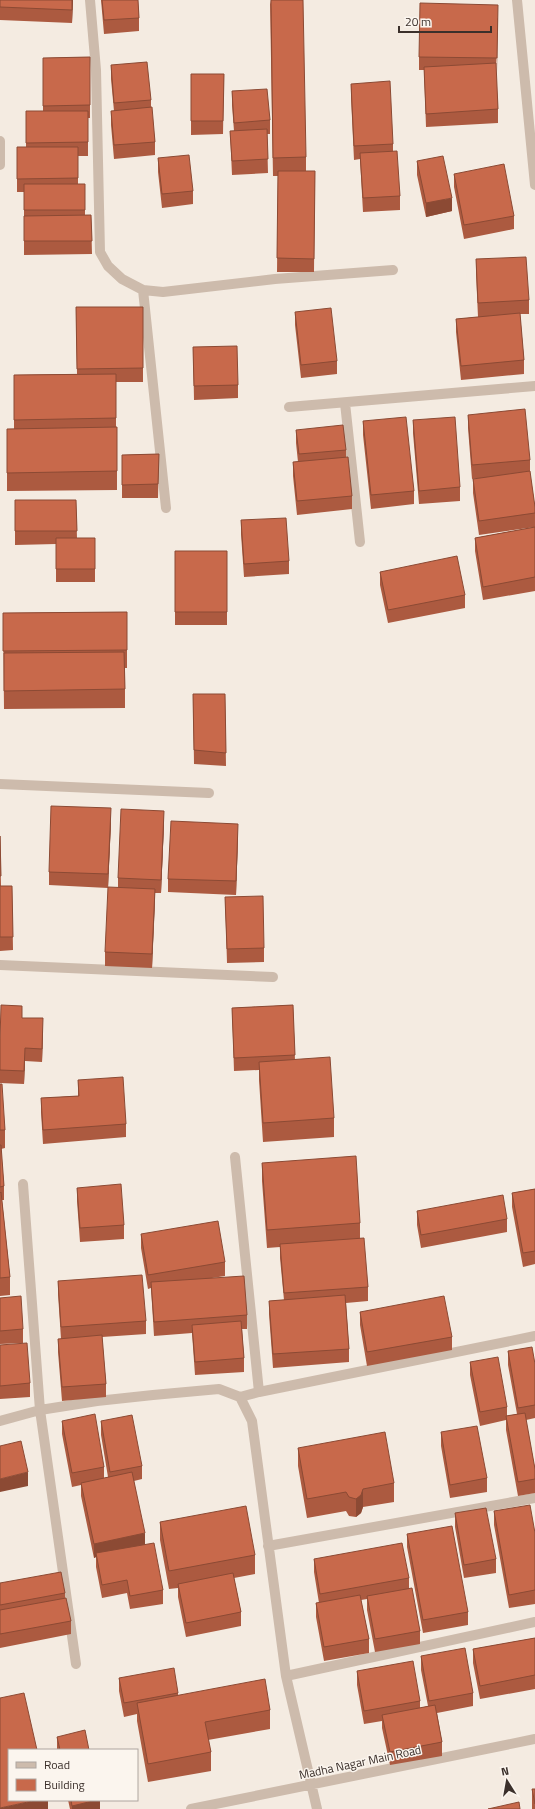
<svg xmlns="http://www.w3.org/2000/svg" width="535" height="1809" viewBox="0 0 535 1809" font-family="'Titillium Web',sans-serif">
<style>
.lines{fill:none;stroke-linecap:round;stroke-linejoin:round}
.minor{stroke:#cdbbac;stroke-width:10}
.wall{fill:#ac5a40}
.shaded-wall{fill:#8c4a34}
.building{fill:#c8694b;stroke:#8c4a34}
.labels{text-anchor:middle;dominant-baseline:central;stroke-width:3;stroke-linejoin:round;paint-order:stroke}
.street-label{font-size:12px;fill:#3b302b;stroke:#fbf5ee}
</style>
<rect width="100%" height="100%" fill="#f4ebe1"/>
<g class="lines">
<path class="minor" d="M90 0 96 70 100 252 108 266 122 279 143 290 163 292 275 279 393 270
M517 0 535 185
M0 141V165
M143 290 166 508
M345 403 360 542
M289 407 535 386
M0 784 209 793
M0 965 273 977
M235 1157 259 1392
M23 1184 40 1410 76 1664
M240 1397 259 1392 535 1336
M0 1421 40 1410 97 1401 153 1395 219 1389 240 1397 252 1421 286 1676 317 1809
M268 1546 535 1498
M286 1676 535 1622
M191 1809 535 1739"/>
</g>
<path class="wall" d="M0 0H73L72 23 0 20Z
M101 0H138L139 18V31L104 34Z
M270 0 306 157V171H315L314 272H277L278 176H273Z
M498 18 496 72 498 109V123L426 127 424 70H419V57Z
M90 57V118H88V156H78V184H85V215H91L92 254 24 255V192H17V147H26V111H43V58Z
M111 65 151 100V107L155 142V155L114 159 111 125V111H114L111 79Z
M191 74H224L223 134 191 135Z
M351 84 393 144V151L400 196V210L363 212 360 159 354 160 351 97Z
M232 91 270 120V134H267L268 173 232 175 230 131H234L232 105Z
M158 158 193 191V204L162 208 158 172Z
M417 161 452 211 426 217 417 175Z
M454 174 514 216V229L464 239 454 187Z
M476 259 529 300V314H520L524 360V374L461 380 456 332V319L478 317 476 273Z
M76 307H143V382H116V427H117V490L7 491V429H14V375L77 374Z
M295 312 337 361V374L301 378 295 325Z
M193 347 238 385V398L194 400Z
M468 415 530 460V473L535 507V527L479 535 473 493V479L480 478 472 479 468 428Z
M413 420 460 487V501L419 504 413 433Z
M363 421 414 491V504L371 509 363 435Z
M296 430 346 450V457L352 496V509L297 515 293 476V462H298L296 443Z
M159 454 158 498H122V455Z
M15 500H76L77 538H95V582H56V544L15 545Z
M241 520 289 561V574L244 577 241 534Z
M535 527V591L483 600 475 551V538Z
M175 551H227V625H175Z
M380 572 465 595V608L388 623 380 585Z
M127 612V668H125V708L4 709 3 613Z
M193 694H225L226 766 194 764Z
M111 822 108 888 49 885V872Z
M164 824 161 893H155L152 968 105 966V952L118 887V878Z
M0 836 1 886H12L13 950 0 951Z
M238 837 236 895 168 892V879Z
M225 897 264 948V962L227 963Z
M293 1005 295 1060 334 1118V1137L263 1142 259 1080V1070L234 1071 232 1008Z
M22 1018 43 1032 42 1062 25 1061 24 1084 0 1083V1040Z
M78 1080 126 1124V1137L43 1144 41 1112V1098L78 1096Z
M0 1084 5 1130V1148L1 1149 4 1186V1200H2L10 1277V1295L0 1296Z
M262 1163 360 1223V1239L368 1287V1301L346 1303 349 1349V1362L273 1368 269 1314V1301L284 1300 280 1258V1247L267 1248 262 1181Z
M77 1188 124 1225V1239L80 1242 77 1201Z
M535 1189V1264L523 1267 512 1207V1193Z
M417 1211 507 1219V1232L421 1248 417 1225Z
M141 1234 225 1262V1276L212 1278 247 1315V1329H242L244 1358V1372L195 1375 192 1333 154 1336 151 1288 148 1289 141 1248Z
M58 1281 146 1321V1334L102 1337 106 1384V1397L62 1401 58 1352V1339H61L58 1294Z
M0 1298 23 1329V1343L0 1344Z
M360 1312 452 1337V1350L367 1366 360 1325Z
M0 1345 30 1383V1397L0 1399Z
M508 1351 535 1364V1418L526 1420 535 1469V1493L518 1496 506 1430V1420L480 1426 470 1375V1362L507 1407V1416L517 1414 508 1365Z
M62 1421 104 1467V1478L108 1477 101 1435V1421L142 1466V1479L134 1481 145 1544 163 1590V1604L130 1609 127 1593 102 1598 96 1567V1557L94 1558 81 1496V1485L72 1487 62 1434Z
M441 1432 487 1478V1492L450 1498 441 1446Z
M298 1448 394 1483V1502L363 1507 361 1513 356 1517 349 1516 346 1511 307 1518 298 1466Z
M494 1511 535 1533V1604L509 1608 494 1525Z
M455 1513 496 1559V1573L464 1578 455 1527Z
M160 1522 255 1555V1574L234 1578 241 1612V1626L186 1637 178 1597V1588L169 1589 160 1540Z
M407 1534 468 1612V1625L423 1633 407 1547Z
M314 1559 409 1578V1588L420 1631V1644L375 1652 367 1610V1599L361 1600 369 1639V1653L324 1661 316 1617V1603H319L314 1572Z
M0 1583 65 1593V1598L71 1621V1634L0 1648Z
M535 1638V1689L480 1699 473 1663V1649Z
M421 1656 473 1693V1706L437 1713 442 1742V1756L390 1765 382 1728V1721L364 1724 357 1685V1671L420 1701V1708L428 1706 421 1670Z
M119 1678 178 1693V1695L270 1710V1729L208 1740 211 1752V1771L148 1782 137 1721V1714L124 1717 119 1691Z
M57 1737 89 1750H57Z
M532 1789H535V1809H532Z
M68 1800H100V1809H70Z"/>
<path class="shaded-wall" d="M72 0H73L72 23Z
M498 5V18L497 72V58Z
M452 198V211L426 217V203Z
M111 808V822L108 888V874Z
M164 811V824L161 893V880Z
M238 824V837L236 895V881Z
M155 889V902L152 968V954Z
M43 1018V1032L42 1062V1049Z
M25 1048V1061L24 1084V1071Z
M28 1472V1486L0 1492V1479Z
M363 1489V1507L361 1513 356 1517V1499Z
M145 1533V1547L96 1553V1557L94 1558V1544Z
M37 1800H48V1809H0V1808Z
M97 1800H100V1809H72V1806Z"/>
<path class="building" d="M0 0H72V10L0 7Z
M102 0H138L139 18 104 20Z
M271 0H303L306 157 273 158Z
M420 3 498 5 497 58 419 57Z
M90 57V105L43 106V58Z
M147 62 151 100 114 103 111 65Z
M496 63 498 109 426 114 424 67Z
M191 74H224L223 121H191Z
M390 81 393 144 354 146 351 84Z
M267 89 270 120 234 123 232 91Z
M152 107 155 142 114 145 111 111Z
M26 111H88V142L26 143Z
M267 129 268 159 232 161 230 131Z
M17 147H78V178L17 179Z
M397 151 400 196 363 198 360 153Z
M189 155 193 191 162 194 158 158Z
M443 156 452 198 426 203 417 161Z
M504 164 514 216 464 225 454 174Z
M278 171H315L314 259 277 258Z
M24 184H85V210H24Z
M91 215 92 241H24V216Z
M526 257 529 300 478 303 476 259Z
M76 307H143V368L77 369Z
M331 308 337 361 301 365 295 312Z
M520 313 524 360 461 366 456 319Z
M237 346 238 385 194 386 193 347Z
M116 374V418L14 420V375Z
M525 409 530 460 472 465 468 415Z
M406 417 414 491 371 495 363 421Z
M455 417 460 487 419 491 413 420Z
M343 425 346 450 299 454 296 430Z
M117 427V471L7 473V429Z
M159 454 158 484 122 485V455Z
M348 457 352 496 297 501 293 462Z
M530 471 535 507V513L479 521 473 479Z
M15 500H76L77 531H15Z
M286 518 289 561 244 564 241 520Z
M535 527V577L483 587 475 538Z
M56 538H95V569H56Z
M175 551H227V612H175Z
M457 556 465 595 388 610 380 572Z
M127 612V650L3 651V613Z
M124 652 125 689 4 691V653Z
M193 694H225L226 753 194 750Z
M51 806 111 808 108 874 49 872Z
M121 809 164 811 161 880 118 878Z
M171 821 238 824 236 881 168 879Z
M0 836 1 876H0Z
M0 886H12L13 937H0Z
M108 887 155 889 152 954 105 952Z
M263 896 264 948 227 949 225 897Z
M1 1005 22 1006V1018H43L42 1049 25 1048 24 1071 0 1070V1040Z
M293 1005 295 1055 234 1058 232 1008Z
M330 1057 334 1118 263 1123 259 1062Z
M123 1077 126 1124 43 1130 41 1098 79 1096 78 1080Z
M0 1084H2L5 1130H0Z
M0 1145H1L4 1186 0 1187Z
M356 1156 360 1223 267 1230 262 1163Z
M121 1184 124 1225 80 1228 77 1188Z
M535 1189V1251L523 1253 512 1193Z
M1 1192 10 1277 0 1278V1193Z
M503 1195 507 1219 421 1235 417 1211Z
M218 1221 225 1262 148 1275 141 1234Z
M364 1238 368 1287 284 1293 280 1244Z
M142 1275 146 1321 61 1327 58 1281Z
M244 1276 247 1315 154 1322 151 1282Z
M345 1295 349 1349 273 1354 269 1301Z
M21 1296 23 1329 0 1331V1298Z
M444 1296 452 1337 367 1352 360 1312Z
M241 1321 244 1358 195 1362 192 1325Z
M102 1335 106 1384 62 1387 58 1339Z
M27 1343 30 1383 0 1386V1345Z
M532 1347 535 1364V1405L518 1408 508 1351Z
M498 1357 507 1407 480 1412 470 1362Z
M525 1413 535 1469V1479L518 1482 506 1416Z
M95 1414 104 1467 72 1473 62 1421Z
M132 1415 142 1466 110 1472 101 1421Z
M477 1426 487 1478 450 1485 441 1432Z
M385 1432 394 1483 363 1489 361 1495 356 1499 349 1497 346 1492 307 1499 298 1448Z
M21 1441 28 1472 0 1479V1446Z
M132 1472 145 1533 94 1544 81 1483Z
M530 1505 535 1533V1590L509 1595 494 1511Z
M246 1506 255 1555 169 1571 160 1522Z
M486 1508 496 1559 464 1565 455 1513Z
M452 1526 468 1612 423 1620 407 1534Z
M154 1543 163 1590 130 1596 127 1580 102 1585 96 1553Z
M402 1543 409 1578 320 1594 314 1559Z
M61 1572 65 1593 0 1605V1583Z
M233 1573 241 1612 186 1623 178 1584Z
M412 1588 420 1631 375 1639 367 1596Z
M360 1595 369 1639 324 1647 316 1603Z
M66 1598 71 1621 0 1634V1610Z
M535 1638V1675L480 1686 473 1649Z
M465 1648 473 1693 429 1701 421 1656Z
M413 1661 420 1701 364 1711 357 1671Z
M174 1668 178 1693 124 1703 119 1678Z
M265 1679 270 1710 205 1722 211 1752 148 1764 137 1703Z
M24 1693 37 1750H9V1800H37L0 1808V1698Z
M435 1705 442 1742 390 1752 382 1715Z
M85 1730 89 1750H60L57 1737Z
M532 1789H535V1804Z
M71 1800H97L72 1806Z
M519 1802 520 1809H488Z"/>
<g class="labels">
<g class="street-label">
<text transform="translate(360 1762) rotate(-12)">Madha Nagar Main Road</text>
</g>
</g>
<rect x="8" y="1749" width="130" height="52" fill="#fbf5ee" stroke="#aea6a0"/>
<rect x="16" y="1762" width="20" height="6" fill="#cdbbac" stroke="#aea6a0"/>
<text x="44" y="1769" font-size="12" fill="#3b302b">Road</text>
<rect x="16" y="1779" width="20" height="12" fill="#c8694b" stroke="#aea6a0"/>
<text x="44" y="1789" font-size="12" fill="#3b302b">Building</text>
<g transform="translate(507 1781) rotate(349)" stroke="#fbf5ee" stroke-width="3" paint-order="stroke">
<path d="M0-3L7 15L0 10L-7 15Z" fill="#3b302b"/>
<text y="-6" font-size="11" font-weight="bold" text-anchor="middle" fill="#3b302b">N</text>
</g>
<path d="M399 26v6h92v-6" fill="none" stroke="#3b302b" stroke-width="2"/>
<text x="405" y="26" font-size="12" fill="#3b302b" stroke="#fbf5ee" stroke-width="3" paint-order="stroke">20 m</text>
</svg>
